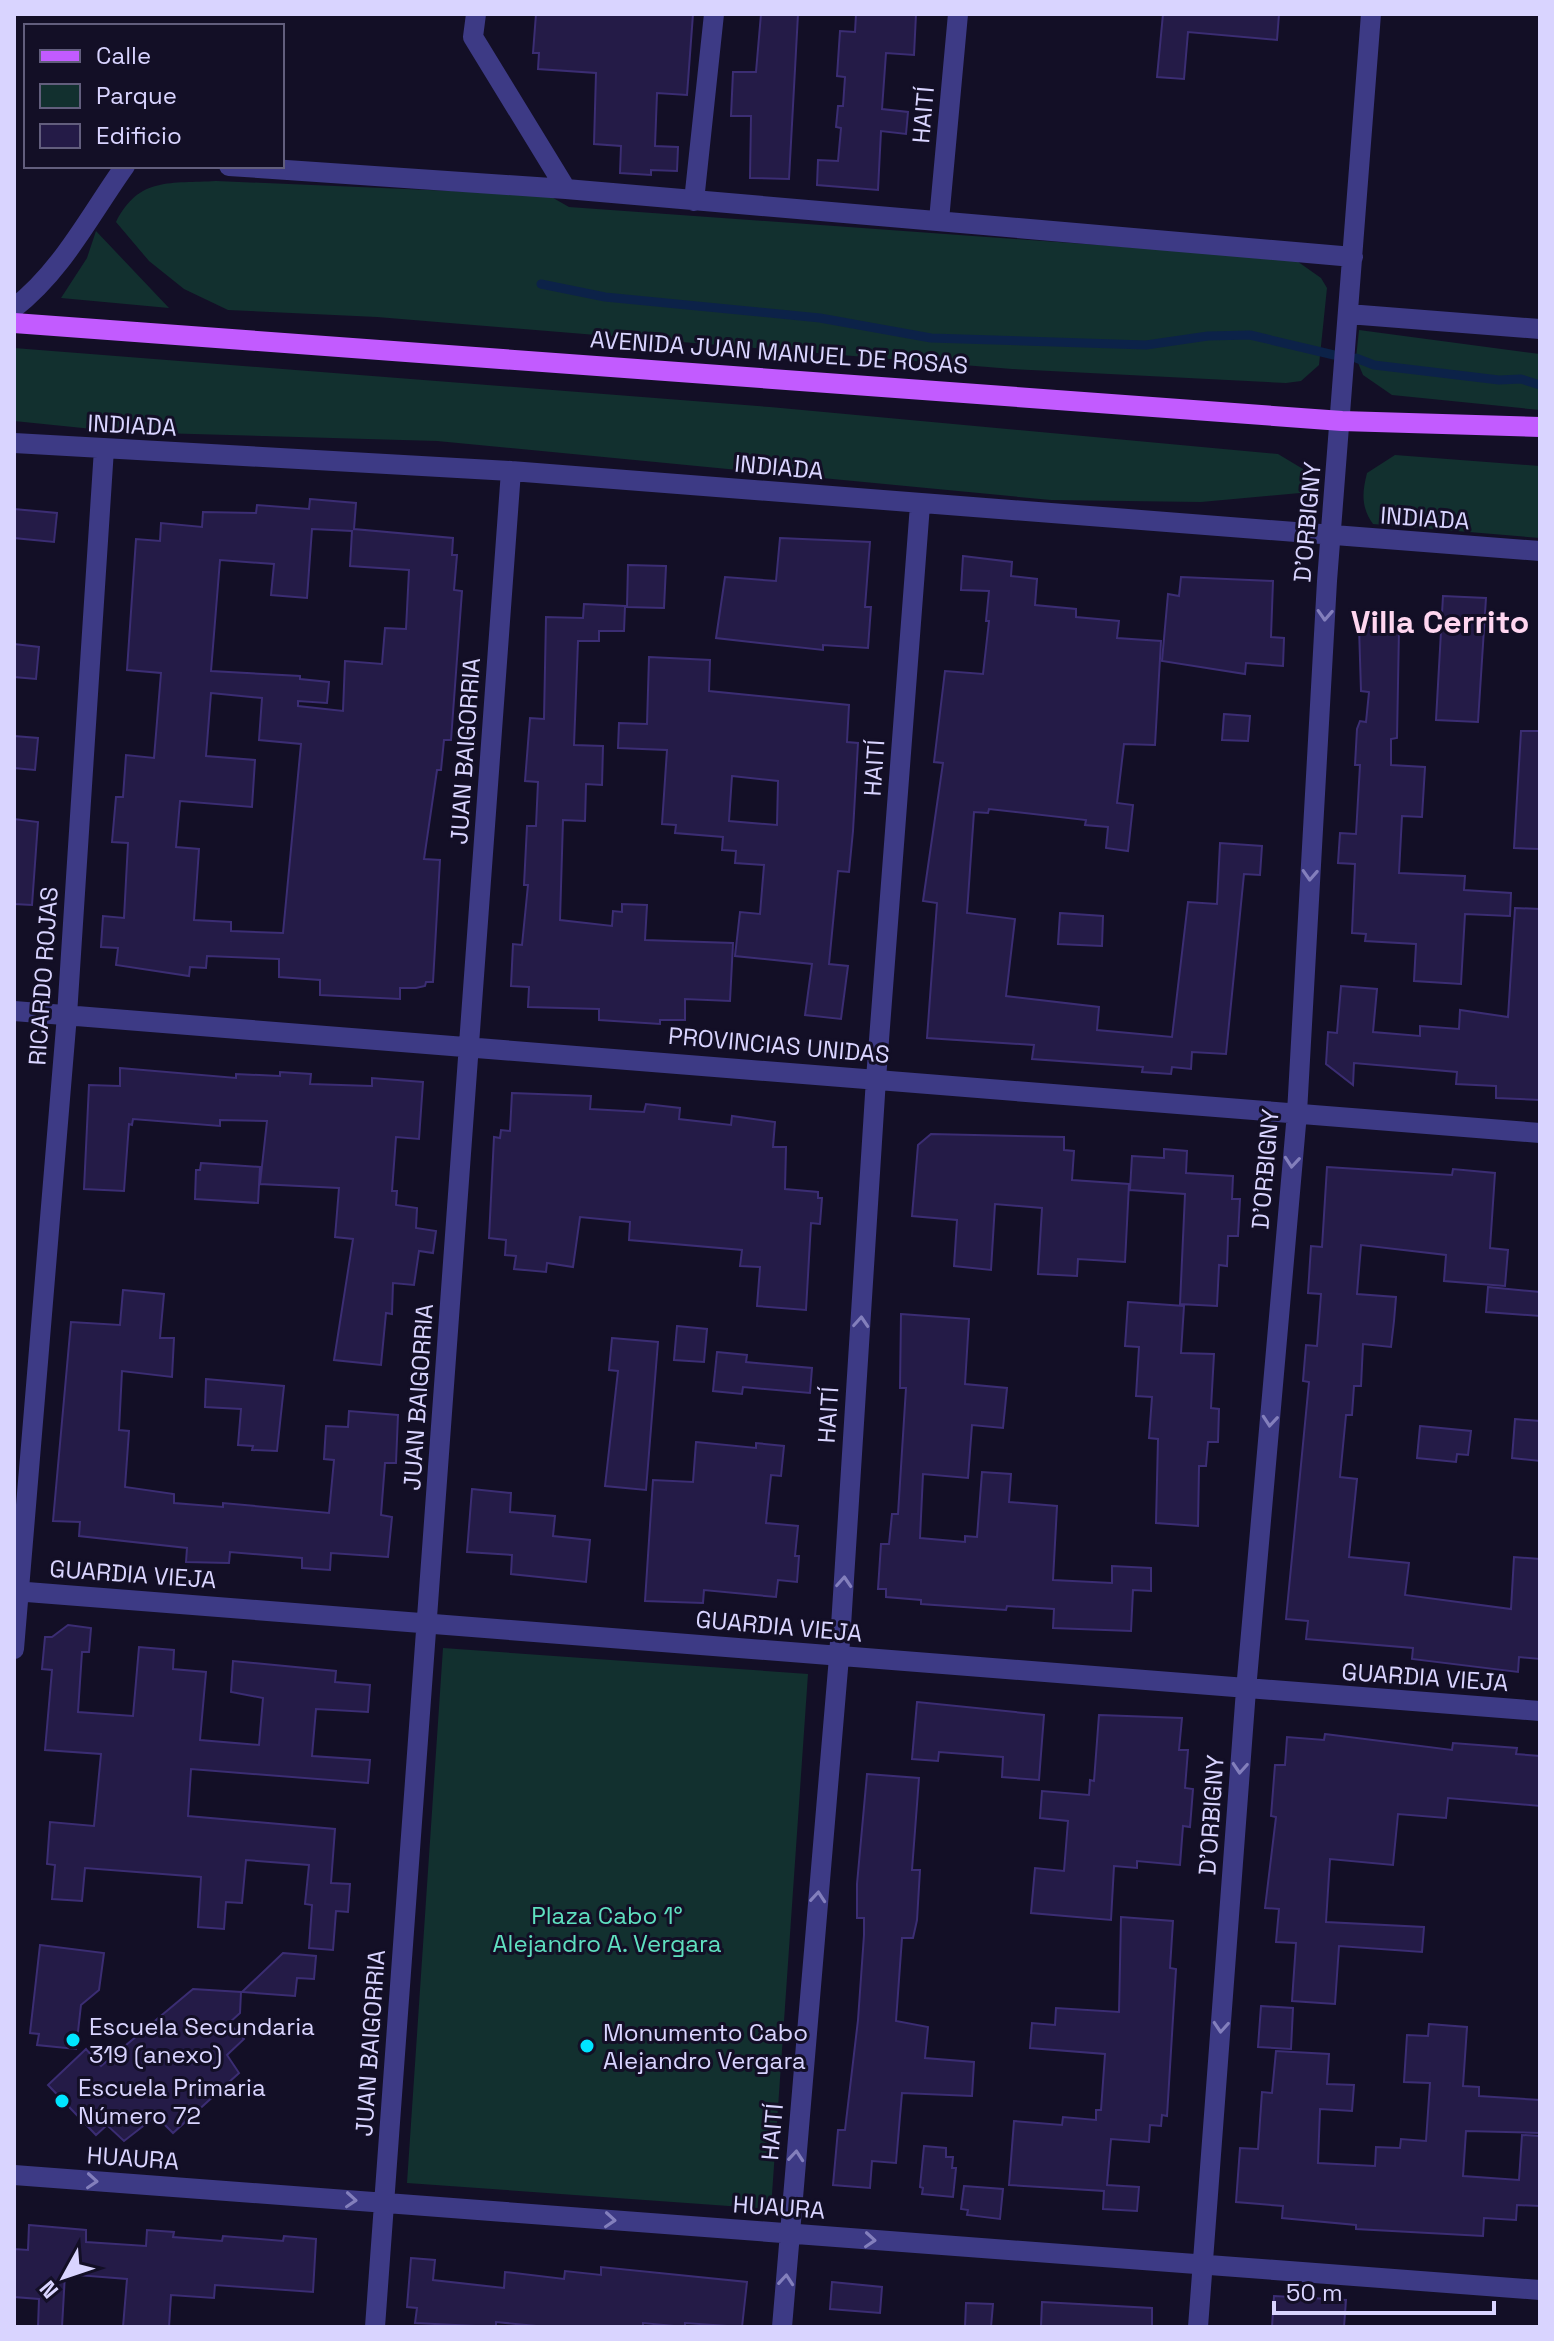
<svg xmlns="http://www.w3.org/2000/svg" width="1554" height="2341" viewBox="0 0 1554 2341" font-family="'Space Grotesk',sans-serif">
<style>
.green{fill:#12302f}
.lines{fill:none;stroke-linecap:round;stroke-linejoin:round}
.stream{stroke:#0c2248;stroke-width:9}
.building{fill:#241b47;stroke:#3b2d73;stroke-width:2;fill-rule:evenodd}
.minor{stroke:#3d3a85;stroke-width:20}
.major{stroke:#c25bff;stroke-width:20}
.oneway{stroke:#837fbc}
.poi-dot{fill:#00e5ff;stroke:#130f26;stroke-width:3}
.labels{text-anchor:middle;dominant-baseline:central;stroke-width:6;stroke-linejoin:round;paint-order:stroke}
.street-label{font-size:24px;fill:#d9d4ff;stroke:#130f26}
.park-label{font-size:24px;fill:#5fe0c0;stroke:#130f26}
.poi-label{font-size:24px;fill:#d9d4ff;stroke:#130f26;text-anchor:start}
.district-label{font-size:32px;font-weight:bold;fill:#ffd6f0;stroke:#130f26}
</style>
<rect width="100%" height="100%" fill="#130f26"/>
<path class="green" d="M216 181 548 195 569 207 1294 259 1321 278 1327 288 1319 365 1301 381 1286 383 1012 369 377 317 228 310 184 289 149 261 116 222C139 176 171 184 216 181Z
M96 231 169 308 61 298 87 258Z
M1359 330 1540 354V410L1392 395 1363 375 1356 358Z
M14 348 770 407 1278 454 1303 469 1306 484 1300 493 1201 502 1051 500 437 441 122 432 14 421Z
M1395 455 1540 466V538L1373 524C1361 507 1362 493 1367 473Z
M443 1648 808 1674 771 2209 407 2183Z"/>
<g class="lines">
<path class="stream" d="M541 284 605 297 820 318 931 338 1146 345 1208 336 1250 335 1334 355
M1356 358 1374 365 1499 380 1521 379 1540 385"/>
</g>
<path class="building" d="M536 14H693L687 95 657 93 655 146 678 147 677 171 651 170V175L620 173 621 146 594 144 596 73 538 69 539 53H533Z
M761 14H798L789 179 750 178 751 116H731L733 72H756Z
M856 14H916L914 55 886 53 882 109 908 112 906 134 881 131 878 190 817 185 818 160 838 161 841 128 836 127 838 106H843L845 77 837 76 840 31 855 32Z
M1163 14H1279L1277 40 1188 32 1184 79 1157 77Z
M310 499 356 503 354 529 453 538 452 555H457L454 590 462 591 451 740H444L441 770H437L424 859 440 860 433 982H426L425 986 416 988H400V999L320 995V980L279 977V959L207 956 206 968 190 967 189 976 116 965 118 948 101 947 103 916 124 918 128 843 112 842 116 797H123L126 755 154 758 161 673 127 670 136 539 160 541 161 523 202 527 203 512 256 513 257 505 309 509ZM312 529 352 531 350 566 409 570 406 629 385 628 382 664 345 661 343 711 298 706V701L327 703 329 682 300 679V676L211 671 220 560 274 564 271 595 307 598ZM211 693 262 698 259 740 301 744 283 933 231 931V922L194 920 199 849 176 847 180 801 252 807 255 760 206 756Z
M14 509 57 513 54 542 14 538Z
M780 538 870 542 865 607H871L868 648 823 645V650L716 638 725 577 776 581Z
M963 556 1012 562 1011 576 1037 579 1035 605 1076 609V617L1119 621 1117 638 1161 641 1155 745 1124 744 1117 803 1133 805 1128 851 1106 848 1108 827 1085 825 1086 820 989 809 988 813 974 812 967 913 1015 919 1006 996 1099 1007 1097 1030 1172 1037 1188 902 1217 904 1220 843 1262 846 1260 875 1244 874 1226 1054 1192 1052 1191 1069 1172 1067 1171 1074 1142 1072 1143 1067 1032 1059 1034 1045 927 1038 937 903 923 901 943 763 934 762 945 671 983 674 989 621H986L989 591 961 590Z
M628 565 666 566 664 608 627 607Z
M1181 577 1273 581 1271 637 1284 638 1283 666 1246 663 1245 674 1162 661 1168 594 1179 596Z
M1443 596 1486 598 1478 722 1436 720Z
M584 604 625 606 624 631H599V641H578L574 745 603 746 602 785 586 784 585 821 563 820 560 920 612 926 613 911 622 912V904L647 905 645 940 733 943 730 1001 685 999V1020H660V1024L599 1020V1009L528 1007 529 987 511 986 513 944 522 945 528 885H524L527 826H536L538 782 525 781 530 718 544 719 546 617 583 618Z
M1359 627 1399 628 1397 738 1391 739V765L1425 767 1422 817 1402 816 1399 873 1465 876 1464 890 1511 893 1510 916 1465 914 1461 984 1414 981 1416 944 1365 941 1366 934 1352 933 1355 864 1338 863 1340 833 1356 834 1360 765H1355L1357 729 1360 721 1366 722 1369 692 1361 691Z
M14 644 39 647 36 679 14 677Z
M649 657 710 660 709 691 849 705 847 742 858 743 853 831 849 872 838 871 829 964 848 966 841 1019 805 1015 812 964 735 956 740 912 760 914 764 865 735 863 736 851 722 850 723 837 675 833 676 825 662 824 667 750 618 748 619 723 647 724ZM732 776 778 781 777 825 729 821Z
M1224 714 1250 716 1248 741 1222 740Z
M1521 731H1540V849L1514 848Z
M14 736 38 738 35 770 14 768Z
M14 819 38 822 32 905 14 904Z
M1515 908 1540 909V1100L1496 1098V1086L1456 1084 1457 1072 1354 1063 1353 1085 1326 1064 1328 1032 1337 1033 1341 986 1377 989 1373 1032 1420 1036V1026L1459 1029 1460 1010 1508 1017Z
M1060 913 1103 916 1102 946 1058 944Z
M120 1068 236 1078V1074L280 1076V1072L311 1074 310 1084 372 1086V1078L423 1082 419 1139 396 1137 392 1191H397L396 1205 417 1208 416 1228 436 1231 433 1253 419 1251 414 1285 393 1283 392 1314 386 1313 381 1365 334 1360 353 1239 335 1237 339 1188 260 1184 267 1121 220 1120V1126L133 1119 132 1125 129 1124 124 1191 84 1189 89 1085 120 1086Z
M512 1093 591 1096 590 1109 644 1112 646 1104 680 1108 679 1119 731 1125 732 1116 775 1122 773 1147H786L785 1189 818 1192V1198H822L820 1224 811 1223 806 1310 757 1306 760 1267 740 1266 742 1250 629 1240 630 1222 580 1217 573 1267 547 1263 546 1272 514 1269 516 1256 505 1255 506 1240 489 1238 494 1137 500 1138 501 1130 510 1131Z
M931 1134 1064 1137V1150L1074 1151 1072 1180 1129 1184 1125 1262 1078 1259 1077 1276 1038 1274 1042 1208 995 1204 991 1270 954 1266 957 1220 912 1216 918 1145Z
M1164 1149 1187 1151 1186 1173 1233 1176 1232 1199H1240L1238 1236H1228L1227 1266 1219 1265 1217 1306 1180 1304 1185 1194 1130 1190 1132 1156 1164 1158Z
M201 1163 260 1167 258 1203 195 1199 196 1170H200Z
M1327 1167 1452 1175 1453 1169 1495 1173 1490 1248 1508 1250 1505 1286 1444 1281 1446 1255 1361 1245 1357 1294 1396 1297 1394 1321 1391 1347 1363 1344 1361 1386H1354L1352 1415H1346L1340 1477 1357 1479 1349 1557 1409 1563 1405 1595 1511 1609 1514 1557 1540 1559V1659L1519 1657 1518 1672 1412 1659 1413 1648 1306 1639 1308 1621 1286 1619 1309 1382 1303 1381 1306 1345 1317 1346 1321 1294 1308 1293 1311 1246 1322 1247Z
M1488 1287 1540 1292V1316L1486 1312Z
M123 1290 164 1294 160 1338H174L172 1377 122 1371 119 1430 129 1431 125 1487 174 1494V1503L223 1507V1503L329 1513 334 1460 324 1459 326 1426 348 1427 349 1411 398 1415 396 1463H385L381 1515 392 1517 388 1557 331 1553 330 1570 302 1568V1558L230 1552 229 1563 186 1562 187 1548 79 1536 80 1522 53 1521 71 1322 120 1325Z
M1128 1302 1184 1306 1181 1353 1214 1354 1211 1408 1219 1409 1218 1442H1208L1206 1466H1199L1198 1526 1156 1523 1158 1439 1149 1438 1152 1397 1136 1396 1139 1347 1125 1346Z
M901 1314 969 1319 965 1384 1007 1388 1003 1428 972 1425 968 1478 923 1474 920 1538 965 1542V1536L977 1537 982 1472 1011 1474 1009 1502 1057 1506 1053 1580 1112 1583V1566L1151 1568V1591L1133 1590 1131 1631 1053 1628 1054 1609 1007 1606 1006 1610 921 1604V1600L886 1597V1589H878L881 1544H889L892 1514H898L906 1388H900Z
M677 1326 707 1329 704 1362 674 1360Z
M612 1338 658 1342 646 1490 605 1486 618 1371 609 1370Z
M717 1352 747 1355 746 1362 812 1368 810 1393 743 1387 742 1394 713 1391Z
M206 1379 284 1386 277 1451 252 1450 253 1446 238 1445 241 1409 205 1407Z
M1515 1419 1540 1421V1461L1512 1458Z
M1420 1426 1471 1431 1468 1455 1457 1454 1456 1462 1417 1458Z
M696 1442 756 1448V1443L784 1446 781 1476 771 1475 766 1523 798 1526 795 1556H799L797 1582 778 1580 776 1597 704 1590 703 1603 645 1601 653 1480 693 1482Z
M472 1489 511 1493 510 1512 555 1516 553 1536 590 1540 586 1582 511 1574 512 1555 467 1552Z
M68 1625 91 1628 89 1652H82L78 1712 133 1716 139 1647 174 1650 173 1669 206 1672 200 1740 259 1745 263 1698 231 1692 233 1661 336 1671 335 1682 370 1685 368 1712 316 1709 312 1756 370 1760 368 1783 191 1769 188 1816 335 1829 331 1883 350 1884 348 1912 336 1911 333 1950 309 1948 312 1905 305 1904 309 1865 246 1860 242 1903 226 1902 224 1929 198 1927 201 1877 85 1868 82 1901 52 1899 55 1865 47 1864 50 1822 94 1826 101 1754 45 1750 52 1670 42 1669 45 1637H52Z
M917 1702 1044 1715 1039 1780 1002 1777 1003 1757 939 1752 938 1761 912 1759Z
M1099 1715 1182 1718 1179 1750H1188L1185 1788 1193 1789 1190 1827 1183 1826 1180 1865 1137 1861V1868L1114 1866 1111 1920 1031 1913 1035 1868 1064 1871 1068 1821 1040 1818 1042 1791 1089 1795 1090 1780 1094 1781Z
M1325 1734 1452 1750 1453 1743 1517 1748 1516 1754 1540 1756V1806L1448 1798 1446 1818 1398 1814 1393 1865 1330 1859 1326 1922 1424 1927 1422 1952 1339 1946 1335 2004 1292 2001 1296 1943 1276 1942 1279 1909 1265 1908 1276 1817 1271 1816 1275 1765H1285L1287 1737 1324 1740Z
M867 1774 919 1778 912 1870H920L917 1920 913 1938H902L896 2021 928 2027 925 2058 974 2062 972 2096 902 2093 896 2163 872 2161 870 2188 833 2185 838 2130H845L858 2020 864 1935V1918H857V1884Z
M1121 1917 1173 1921 1170 1968 1176 1969 1167 2116 1162 2115 1161 2126 1150 2125 1149 2142 1111 2139 1107 2185 1139 2187 1137 2211 1103 2209 1104 2191 1009 2185 1014 2121 1062 2125 1063 2117 1096 2120V2110H1101L1105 2054 1030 2048 1032 2023 1055 2025 1056 2008 1119 2012Z
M40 1945 104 1953 99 1990 81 2005 76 2049 37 2045 39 2034 30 2033Z
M283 1953 316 1956 314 1979 297 1978 295 1996 242 1992Z
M193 1989 241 1992 240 2013 229 2023 244 2039 227 2055 239 2073 173 2133 156 2116 124 2141 107 2125 96 2135 48 2085 86 2049 101 2066Z
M1261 2006 1293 2008 1291 2049 1258 2047Z
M1429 2024 1467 2027 1463 2086 1479 2087V2096L1540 2100V2133L1466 2131 1463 2176 1519 2180 1522 2135 1540 2136V2206L1517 2205 1516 2220 1484 2218 1483 2236 1356 2229V2225L1282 2218 1283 2206 1236 2202 1240 2148 1258 2149 1262 2092 1272 2093 1276 2051 1329 2054 1327 2084 1354 2085 1352 2111 1320 2109 1318 2163 1375 2166 1376 2147 1400 2148 1401 2139 1426 2141 1430 2083 1404 2082 1407 2035 1428 2036Z
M924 2146 946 2148V2157H953L952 2168H956L953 2197 922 2194 923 2188 920 2187Z
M964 2186 1003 2189 1000 2219 967 2215 968 2210 961 2209Z
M29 2225 86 2230V2242L146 2246 147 2230 174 2232 173 2237 222 2241 223 2236 283 2241 284 2236 316 2239 313 2292 215 2285 214 2298 171 2295 169 2327H123L127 2279 65 2274 62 2327H38L39 2299 14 2297V2249L28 2250Z
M411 2258 435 2260 433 2280 504 2288 505 2272 564 2279 565 2271 601 2275V2267L747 2282 742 2327 685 2323V2327L643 2323V2327H547L496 2322V2327L415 2323 417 2308 407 2307Z
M832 2282 882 2287 880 2313 830 2309Z
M1274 2296 1346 2300 1344 2327H1272Z
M1042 2302 1152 2308V2327H1041Z
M966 2303 993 2304 991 2327H965Z"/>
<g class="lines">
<path class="minor" d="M476 14 473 37 566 189
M229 166 566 189 1353 257
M694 201 714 14
M939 220 958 14
M14 308C62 271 90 215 125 166
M1348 314 1540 329
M14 443 511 471 1540 551
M14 1011 1540 1133
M14 1591 1540 1711
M14 1649 67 1015 104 449
M14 2175 1540 2290
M375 2327 511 471
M782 2327 839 1657 876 1079 920 505
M1198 2327 1246 1690 1297 1113 1327 581 1371 14"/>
<path class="major" d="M14 323 1342 421 1540 427"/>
</g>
<defs><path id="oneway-chevron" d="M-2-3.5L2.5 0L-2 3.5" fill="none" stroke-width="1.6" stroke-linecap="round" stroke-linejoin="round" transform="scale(2)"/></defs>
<g class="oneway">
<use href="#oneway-chevron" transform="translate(1325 615) rotate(93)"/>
<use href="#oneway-chevron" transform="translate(1310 875) rotate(93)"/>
<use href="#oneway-chevron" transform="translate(1292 1162) rotate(95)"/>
<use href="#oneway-chevron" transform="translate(861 1322) rotate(-86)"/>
<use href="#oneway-chevron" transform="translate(1270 1421) rotate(95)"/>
<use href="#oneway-chevron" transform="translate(844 1582) rotate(-86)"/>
<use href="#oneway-chevron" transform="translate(1240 1768) rotate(94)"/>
<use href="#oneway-chevron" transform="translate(818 1897) rotate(-85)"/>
<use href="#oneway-chevron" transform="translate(1221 2027) rotate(94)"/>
<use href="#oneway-chevron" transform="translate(796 2156) rotate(-85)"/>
<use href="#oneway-chevron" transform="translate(92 2181) rotate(4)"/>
<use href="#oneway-chevron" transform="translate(351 2200) rotate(4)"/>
<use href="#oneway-chevron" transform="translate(610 2220) rotate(4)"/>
<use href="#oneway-chevron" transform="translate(870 2240) rotate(4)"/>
<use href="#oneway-chevron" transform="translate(786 2280) rotate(-85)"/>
</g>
<g class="poi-dot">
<circle cx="73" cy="2040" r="8"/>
<circle cx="587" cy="2046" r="8"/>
<circle cx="62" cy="2101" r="8"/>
</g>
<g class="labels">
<g class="street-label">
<text transform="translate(923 115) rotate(-85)">HAITÍ</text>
<text transform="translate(779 352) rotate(4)">AVENIDA JUAN MANUEL DE ROSAS</text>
<text transform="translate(132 425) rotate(3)">INDIADA</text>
<text transform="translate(779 467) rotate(5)">INDIADA</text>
<text transform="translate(1425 518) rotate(4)">INDIADA</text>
<text transform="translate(1307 522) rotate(-85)">D'ORBIGNY</text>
<text transform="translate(465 751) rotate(-86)">JUAN BAIGORRIA</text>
<text transform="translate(874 768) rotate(-86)">HAITÍ</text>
<text transform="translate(43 976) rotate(-86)">RICARDO ROJAS</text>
<text transform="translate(779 1045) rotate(5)">PROVINCIAS UNIDAS</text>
<text transform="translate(1265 1169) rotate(-85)">D'ORBIGNY</text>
<text transform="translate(418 1397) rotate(-86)">JUAN BAIGORRIA</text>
<text transform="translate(828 1415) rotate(-86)">HAITÍ</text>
<text transform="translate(133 1574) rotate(4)">GUARDIA VIEJA</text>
<text transform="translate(779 1626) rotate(5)">GUARDIA VIEJA</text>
<text transform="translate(1425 1677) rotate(4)">GUARDIA VIEJA</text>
<text transform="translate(1211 1815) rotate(-86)">D'ORBIGNY</text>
<text transform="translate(370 2043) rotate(-86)">JUAN BAIGORRIA</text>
<text transform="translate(772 2132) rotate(-85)">HAITÍ</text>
<text transform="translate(133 2158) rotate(4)">HUAURA</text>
<text transform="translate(779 2207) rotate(4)">HUAURA</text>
</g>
<g class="park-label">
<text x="607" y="1915">Plaza Cabo 1°<tspan x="607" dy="28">Alejandro A. Vergara</tspan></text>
</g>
<g class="poi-label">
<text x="89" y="2026">Escuela Secundaria<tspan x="89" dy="28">319 (anexo)</tspan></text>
<text x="603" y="2032">Monumento Cabo<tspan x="603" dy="28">Alejandro Vergara</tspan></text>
<text x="78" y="2087">Escuela Primaria<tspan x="78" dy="28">Número 72</tspan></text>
</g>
<g class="district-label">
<text x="1440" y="622">Villa Cerrito</text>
</g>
</g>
<rect width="1554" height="2341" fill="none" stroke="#d9d4ff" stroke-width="32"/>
<rect x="24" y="24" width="260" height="144" fill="#130f26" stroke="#625e7d" stroke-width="2"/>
<rect x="40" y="50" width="40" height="12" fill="#c25bff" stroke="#625e7d" stroke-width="2"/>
<text x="96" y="64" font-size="24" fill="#d9d4ff">Calle</text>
<rect x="40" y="84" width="40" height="24" fill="#12302f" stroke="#625e7d" stroke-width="2"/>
<text x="96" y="104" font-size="24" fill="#d9d4ff">Parque</text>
<rect x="40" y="124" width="40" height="24" fill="#241b47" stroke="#625e7d" stroke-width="2"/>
<text x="96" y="144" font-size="24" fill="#d9d4ff">Edificio</text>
<g transform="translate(64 2277) rotate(230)" stroke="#130f26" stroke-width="6" paint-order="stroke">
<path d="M0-6L14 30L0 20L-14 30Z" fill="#d9d4ff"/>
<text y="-12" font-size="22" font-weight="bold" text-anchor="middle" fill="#d9d4ff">N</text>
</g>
<path d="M1274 2301v12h220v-12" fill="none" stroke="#d9d4ff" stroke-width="4"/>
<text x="1286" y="2301" font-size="24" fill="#d9d4ff" stroke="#130f26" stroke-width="6" paint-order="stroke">50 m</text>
</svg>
